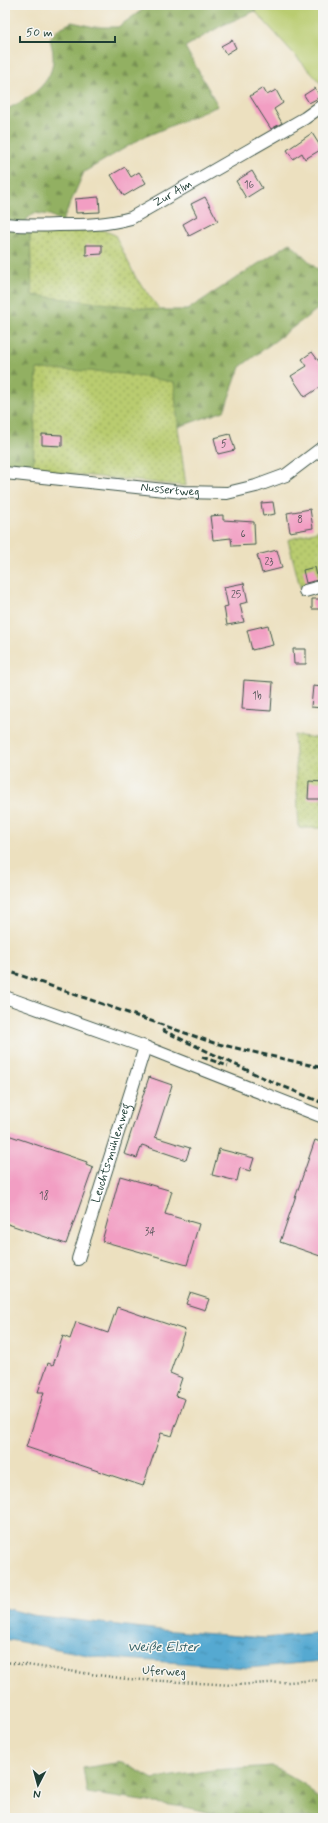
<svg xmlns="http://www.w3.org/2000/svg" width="328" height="1823" viewBox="0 0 328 1823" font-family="Mynerve,sans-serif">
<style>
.grass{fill:#b9cc70;stroke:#6c8452}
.forest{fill:url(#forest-firs);stroke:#58764b}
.park{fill:url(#park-dots);stroke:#6c8452}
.water{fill:url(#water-ripples);stroke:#3a7382}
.building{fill:#f29ec3}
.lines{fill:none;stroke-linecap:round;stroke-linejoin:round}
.minor-casing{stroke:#3e5549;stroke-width:14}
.path{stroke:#3e5549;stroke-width:2.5;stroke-dasharray:1 3;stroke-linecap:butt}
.minor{stroke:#fff;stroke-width:12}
.rail{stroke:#1f3d34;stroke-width:3;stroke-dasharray:6 3;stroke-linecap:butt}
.labels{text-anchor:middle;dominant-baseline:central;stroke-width:3;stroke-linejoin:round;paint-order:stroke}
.number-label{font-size:10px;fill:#545558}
.street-label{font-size:12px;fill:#1f3d34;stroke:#f6f6f2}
.water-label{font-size:13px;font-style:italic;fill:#2f5d63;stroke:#f6f6f2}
</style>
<defs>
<pattern id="forest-firs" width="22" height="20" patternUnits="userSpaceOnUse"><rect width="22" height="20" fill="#92b062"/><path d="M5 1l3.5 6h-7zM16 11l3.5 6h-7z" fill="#779052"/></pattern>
<pattern id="park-dots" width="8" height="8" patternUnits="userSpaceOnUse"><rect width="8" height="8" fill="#b9cc70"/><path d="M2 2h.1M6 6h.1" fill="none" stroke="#96a75d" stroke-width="1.8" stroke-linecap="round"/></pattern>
<pattern id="water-ripples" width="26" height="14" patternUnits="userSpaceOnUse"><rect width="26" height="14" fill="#55a9d1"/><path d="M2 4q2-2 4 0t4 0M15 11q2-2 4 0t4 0" fill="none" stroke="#468baa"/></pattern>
</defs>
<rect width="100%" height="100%" fill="#f6f6f2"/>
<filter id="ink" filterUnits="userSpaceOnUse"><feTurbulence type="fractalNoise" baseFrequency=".025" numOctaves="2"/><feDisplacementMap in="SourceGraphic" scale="8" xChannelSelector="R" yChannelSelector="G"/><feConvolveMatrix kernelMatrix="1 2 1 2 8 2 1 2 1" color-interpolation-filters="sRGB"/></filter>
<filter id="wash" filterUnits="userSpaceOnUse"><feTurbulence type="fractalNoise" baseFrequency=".012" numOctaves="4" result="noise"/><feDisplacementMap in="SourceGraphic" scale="16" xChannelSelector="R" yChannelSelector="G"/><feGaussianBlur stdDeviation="0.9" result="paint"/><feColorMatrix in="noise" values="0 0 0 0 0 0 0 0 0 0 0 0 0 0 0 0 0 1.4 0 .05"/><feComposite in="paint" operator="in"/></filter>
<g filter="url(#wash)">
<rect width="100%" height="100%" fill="#ece0bf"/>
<path class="grass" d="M253 5H323V86L255 11Z"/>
<path class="forest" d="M149 5H253L255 11 221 26 185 47 218 106 142 138 84 172 62 222 50 215 34 213 26 220 30 231 32 294 160 310H187L290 243 317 269 323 266V305L240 367 224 411 178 427 174 382 38 369 33 470 5 467V110C28 99 55 84 53 55 53 50 51 44 50 39L58 29 72 22 94 27H118Z
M122 1762 153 1779 213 1770 272 1766 306 1785 323 1805V1818H232L190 1808 87 1793 83 1768Z"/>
<path class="park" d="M103 230 115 235 136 278 160 310 32 295 30 231Z
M37 369 110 372 174 382 178 427 186 486 33 470Z
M323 529V581L300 587 288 540Z
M294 735 323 739V828H299Z"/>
<path class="water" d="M5 1608 32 1615 161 1630 265 1638 323 1632V1661L248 1668 98 1657 5 1639Z"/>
<g id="blocks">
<path class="building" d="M232 40 236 48 226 54 221 46Z
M263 88 267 95 276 90 283 103 274 109 282 123 271 129 250 96Z
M315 88 320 97 309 103 304 95Z
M312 133 322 149 305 159 302 153 293 159 287 150Z
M125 167 131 177 139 172 146 183 124 196 111 175Z
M252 171 262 188 246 198 236 181Z
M99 197 100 212 76 213 75 199Z
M205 197 218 221 189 236 183 224 197 216 191 204Z
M86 245H102V254L86 255Z
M312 352 323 367V385L305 397 291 376 307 366 302 359Z
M42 434 62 435V446L42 445Z
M230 434 235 450 218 454 214 438Z
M273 502 275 514 263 516 261 503Z
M310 509 313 528 290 532 287 513Z
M223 515V520L254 522 255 545 232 546 231 538 213 540 210 516Z
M277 550 282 568 262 573 257 555Z
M315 567 318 580 306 583 303 570Z
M244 583 248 602 240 604 244 622 227 625 224 607 228 606 224 587Z
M312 599H323V609H312Z
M268 625 273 645 252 650 247 630Z
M293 649H306V664H294Z
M244 680 273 682 271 711 242 709Z
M313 686 323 687V708L311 707Z
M309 781 323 782 322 799H308Z
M149 1077 172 1085 155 1137 190 1148 186 1160 142 1145 137 1158 124 1154Z
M5 1134 87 1162 86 1165 93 1168 66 1244 5 1223Z
M315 1140 323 1143V1257L280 1242Z
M219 1149 254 1158 250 1171 240 1168 237 1181 212 1175Z
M120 1176 172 1191 165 1214 199 1224 187 1265 102 1241Z
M190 1293 209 1299 205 1310 186 1304Z
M117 1307 185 1330 170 1373 182 1378 176 1396 185 1399 172 1436 161 1433 143 1486 26 1447 44 1392H38L48 1363 53 1365 63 1336 70 1339 76 1322 108 1333Z"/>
</g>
</g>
<g filter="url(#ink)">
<use href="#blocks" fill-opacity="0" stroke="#3e5549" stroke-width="1"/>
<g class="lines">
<defs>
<g id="minor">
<path id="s1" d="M5 224C23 226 40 226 58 225 83 225 106 225 131 218L305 118 323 105"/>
<path id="s2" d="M5 473 183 492 227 493 256 486 286 475 323 447"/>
<path d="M305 591 323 586"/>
<path d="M5 997 145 1047 323 1117"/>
<path id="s3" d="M78 1259 145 1047"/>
</g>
</defs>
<use href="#minor" class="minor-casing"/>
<path class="path" d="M5 1662 127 1679 234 1685 323 1680"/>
<use href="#minor" class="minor"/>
<path class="rail" d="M5 970 214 1043 323 1068
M162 1030 268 1080 323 1103
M202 1057 228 1066"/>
</g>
</g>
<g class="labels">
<g class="number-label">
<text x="249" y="185">16</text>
<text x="224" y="444">5</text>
<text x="300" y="520">8</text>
<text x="243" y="534">6</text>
<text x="269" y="562">23</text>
<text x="236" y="595">25</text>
<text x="257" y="696">1b</text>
<text x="44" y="1196">18</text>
<text x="150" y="1232">34</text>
</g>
<g class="street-label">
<text stroke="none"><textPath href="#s1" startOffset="175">Zur Alm</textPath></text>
<text stroke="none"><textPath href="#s2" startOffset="166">Nussertweg</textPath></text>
<text stroke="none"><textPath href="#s3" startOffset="111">Leuchtsmühlenweg</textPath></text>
<text transform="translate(164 1672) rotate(3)">Uferweg</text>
</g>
<g class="water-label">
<text x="163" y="1647">Weiße Elster</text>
</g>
</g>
<rect width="328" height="1823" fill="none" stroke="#f6f6f2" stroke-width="20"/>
<g transform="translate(38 1785) rotate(186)" stroke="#f6f6f2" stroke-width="3" paint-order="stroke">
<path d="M0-3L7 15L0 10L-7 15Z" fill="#1f3d34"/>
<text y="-6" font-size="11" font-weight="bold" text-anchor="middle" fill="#1f3d34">N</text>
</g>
<path d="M20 36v6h95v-6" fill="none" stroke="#1f3d34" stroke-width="2"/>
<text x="26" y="36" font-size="12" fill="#1f3d34" stroke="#f6f6f2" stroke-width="3" paint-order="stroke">50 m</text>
</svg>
